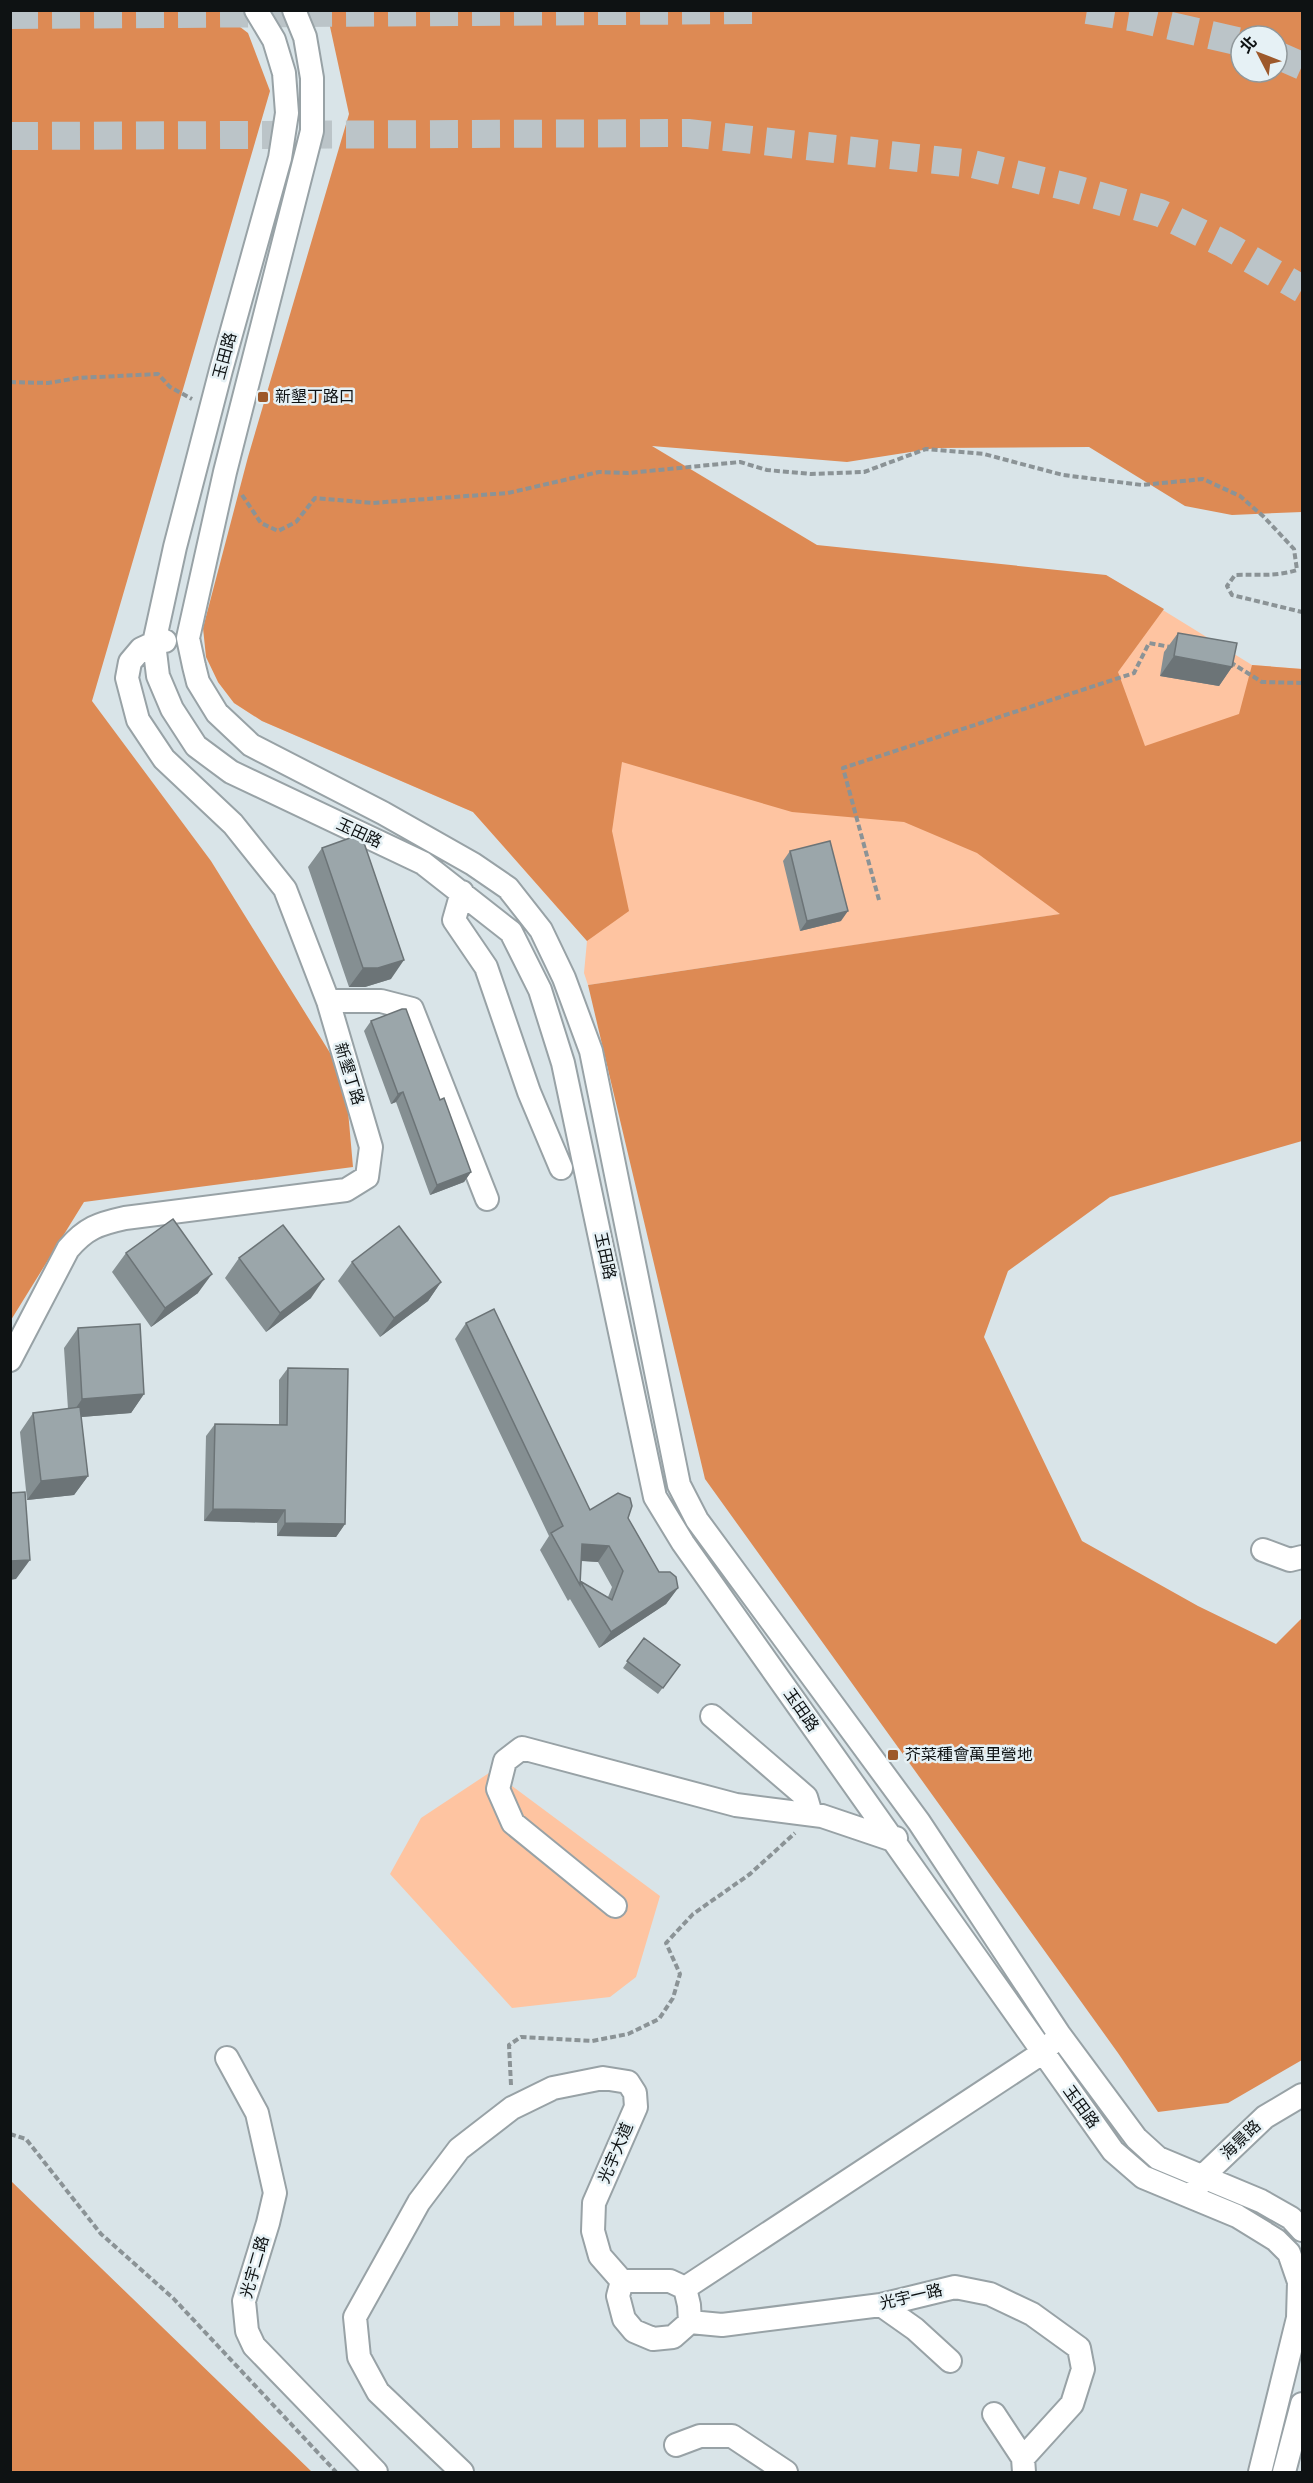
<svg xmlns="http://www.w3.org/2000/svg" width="1313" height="2483" viewBox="0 0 1313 2483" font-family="'Nunito Sans','Noto Sans TC',sans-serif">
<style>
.green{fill:#fec4a1}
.forest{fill:#dd8a54;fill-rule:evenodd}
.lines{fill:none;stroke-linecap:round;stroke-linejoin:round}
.major-tunnel{stroke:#bbc4c8;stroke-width:28;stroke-dasharray:28 14;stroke-linecap:butt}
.minor-casing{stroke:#98a2a6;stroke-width:26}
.path{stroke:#8b9396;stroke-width:4;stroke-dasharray:6 3;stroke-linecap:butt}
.minor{stroke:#fff;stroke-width:22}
.wall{fill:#858f92;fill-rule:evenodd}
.shaded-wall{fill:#6c7477}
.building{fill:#9ba6aa;stroke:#6c7477;stroke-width:1.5}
.poi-dot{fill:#9d592b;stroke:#e6f1f5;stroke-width:2}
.labels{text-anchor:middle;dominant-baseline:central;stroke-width:5;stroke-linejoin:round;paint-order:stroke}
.street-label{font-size:16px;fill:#0e1213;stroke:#e6f1f5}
.poi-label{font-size:16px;fill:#0e1213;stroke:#e6f1f5;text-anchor:start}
</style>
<rect width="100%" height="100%" fill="#d9e4e8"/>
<path class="green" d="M1106 575 1252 665 1302 669 1061 914 588 985 584 973 587 941 473 812 262 721 234 703 218 682Z
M492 1771 660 1896 636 1977 610 1997 512 2008 390 1874 421 1818Z"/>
<path class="forest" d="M11 11H219L248 33 270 91 92 701 211 861 345 1077 353 1167 84 1202 11 1320Z
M319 11H1302V512L1232 515 1185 506 1089 447 936 448 847 462 652 446 817 545 1106 575 1164 609 1118 672 1145 746 1239 714 1252 665 1302 669V1141L1110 1197 1008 1271 984 1337 1082 1541 1198 1606 1276 1644 1302 1618V2060L1228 2103 1158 2112 1118 2053 705 1479 588 985 1060 914 977 853 904 822 792 812 622 762 612 831 629 911 587 941 473 812 262 721 234 703 218 682 206 657 203 628 248 457 349 114 329 22ZM1241 36H1277V72H1241Z
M10 2181H11L312 2472H11Z"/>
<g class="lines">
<path class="major-tunnel" d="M1087 10 1136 18 1241 42
M10 15 764 10
M1277 55 1302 66
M10 136 688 133 973 164 1072 188 1160 213 1224 244 1302 289"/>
<defs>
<path id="minor" d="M256 10 274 40 284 73 287 113 280 158 221 370 175 547 154 643 158 676 172 709 196 746 231 772 423 863 511 932 540 990 563 1063 655 1497 683 1543 1113 2151 1143 2177 1237 2216 1276 2240 1289 2253 1299 2282 1298 2318 1260 2472
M294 10 305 37 312 78V131L225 472 188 638 194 666 198 682 217 713 251 745 383 813 473 864 508 888 541 930 564 978 591 1051 679 1485 697 1520 919 1822 1059 2034 1136 2138 1158 2158 1261 2201 1291 2218 1302 2230
M462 892 454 920 486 967 529 1092 561 1168
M328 1001H381L412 1009 487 1199
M10 1360 68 1249C86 1228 98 1224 125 1218L346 1190 367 1177 371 1147 328 1001 285 889 233 824 164 759 138 720 127 678 130 662 141 649 154 643 165 641
M1263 1550 1290 1560 1302 1557
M712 1716 806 1797 811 1814
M615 1906 513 1823 498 1789 505 1761 522 1748 736 1805 822 1816 893 1840 896 1838
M227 2058 257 2113 275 2193 268 2223 244 2301 247 2331 254 2346 376 2472
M1197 2188 1203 2176 1265 2117 1302 2095
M622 2281 618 2296 624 2319 634 2331 653 2339 673 2337 690 2322
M685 2288 689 2305 690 2322 722 2325 881 2305 955 2287 990 2294 1032 2314 1079 2348 1083 2369 1072 2404 1023 2458 1024 2472
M881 2305 915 2329 950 2361
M994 2414 1023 2458
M676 2445 700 2436H732L786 2472
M462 2472 378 2392 359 2357 355 2317 419 2202 459 2149 512 2108 553 2088 603 2078 628 2082 635 2093 636 2107 594 2203 593 2231 600 2256 622 2281H670L685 2288 1042 2053 1053 2042
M1284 2472 1302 2404"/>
</defs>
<use href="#minor" class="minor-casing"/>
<path class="path" d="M10 382 48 383 78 378 158 374 170 387 192 399
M242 495 261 523 278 531 296 522 315 498 372 503 508 493 599 472 628 473 740 462 767 470 811 474 864 472 926 449 984 454 1063 475 1142 485 1203 479 1240 496 1264 517 1294 549 1297 570C1275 577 1258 574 1235 575L1227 586 1232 595 1302 612
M1230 662 1262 682 1302 683
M879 900 843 768 1134 673 1149 643 1170 647
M511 2085 509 2045 521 2037 592 2041 628 2034 659 2019 673 1998 680 1974 666 1943 693 1914 750 1874 795 1833
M10 2134 26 2139 101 2234 173 2298 336 2472"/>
<use href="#minor" class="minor"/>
</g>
<path class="wall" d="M1178 633 1232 667 1219 686 1160 676 1164 652Z
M322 848 391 979 365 987H349L308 867Z
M790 851 841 921 800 931 783 861Z
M371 1021 440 1100 471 1172 464 1182 430 1195 396 1102 391 1104 364 1031Z
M126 1253 198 1293 151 1327 112 1272Z
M239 1258 311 1298 266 1332 225 1278Z
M352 1262 441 1282 428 1301 380 1337 338 1281Z
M466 1323 590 1510 628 1518 659 1572 678 1588 666 1604 599 1648 570 1599 568 1601 540 1550 549 1536 455 1339ZM581 1561 598 1562 612 1587 608 1597 580 1581Z
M78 1328 144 1394 131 1413 81 1417 88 1476 74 1495 27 1500 20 1432 33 1413 68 1409 64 1348Z
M288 1368 345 1524 336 1537 277 1536V1523L204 1521 206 1436 215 1424 279 1425V1380Z
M644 1638 680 1665 658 1694 623 1668Z"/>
<path class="shaded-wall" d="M1174 656 1232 667 1219 686 1160 676Z
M848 911 841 921 800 931 807 921Z
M404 960 391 979 365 987H349L363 968Z
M403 1092 396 1102 391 1104 398 1094Z
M471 1172 464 1182 430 1195 437 1185Z
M212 1274 198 1293 151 1327 165 1308Z
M324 1279 311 1298 266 1332 280 1313Z
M441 1282 428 1301 380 1337 394 1318Z
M144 1394 131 1413 69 1418 82 1399Z
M88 1476 74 1495 27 1500 41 1481Z
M213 1509 285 1510 277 1523 204 1521Z
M285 1523 345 1524 336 1537 277 1536Z
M582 1544 609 1546 598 1562 571 1560Z
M30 1560 16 1579 10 1580V1561Z
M678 1588 666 1604 599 1648 611 1632Z"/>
<path class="building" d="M1178 633 1237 643 1232 667 1174 656Z
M361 834 404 960 378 968H363L322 848Z
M830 841 848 911 807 921 790 851Z
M402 1009H406L440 1100 444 1098 471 1172 437 1185 403 1092 398 1094 371 1021Z
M173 1219 212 1274 165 1308 126 1253Z
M283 1225 324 1279 280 1313 239 1258Z
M399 1226 441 1282 394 1318 352 1262Z
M494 1309 590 1510 618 1493 630 1498 632 1506 628 1518 659 1572H670L676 1577 678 1588 611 1632 580 1581 612 1600 623 1571 609 1546 582 1544 580 1585 551 1533 563 1526 466 1323Z
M140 1324 144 1394 82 1399 78 1328Z
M288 1368 348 1369 345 1524 285 1523V1510L213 1509 215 1424 287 1425Z
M80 1407 88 1476 41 1481 33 1413Z
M25 1492 30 1560 10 1561V1493Z
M644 1638 680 1665 663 1688 627 1661Z"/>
<g class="poi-dot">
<rect x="257" y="391" width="12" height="12" rx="3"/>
<rect x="887" y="1749" width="12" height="12" rx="3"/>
</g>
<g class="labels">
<g class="street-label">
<text transform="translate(225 356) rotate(-75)">玉田路</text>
<text transform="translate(359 833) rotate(25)">玉田路</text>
<text transform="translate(349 1074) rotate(73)">新墾丁路</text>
<text transform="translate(605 1256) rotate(78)">玉田路</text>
<text transform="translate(801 1710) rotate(55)">玉田路</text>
<text transform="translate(1081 2107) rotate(54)">玉田路</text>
<text transform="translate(1241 2140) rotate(-44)">海景路</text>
<text transform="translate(616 2153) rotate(-67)">光宇大道</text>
<text transform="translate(255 2267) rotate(-74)">光宇二路</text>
<text transform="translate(911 2297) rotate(-13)">光宇一路</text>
</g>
<g class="poi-label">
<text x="275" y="397">新墾丁路口</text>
<text x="905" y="1755">芥菜種會萬里營地</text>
</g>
</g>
<rect width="1313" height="2483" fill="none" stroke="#0e1213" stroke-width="24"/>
<g transform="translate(1259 54) rotate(312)"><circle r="28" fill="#e6f1f5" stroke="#90989b" stroke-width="1.5"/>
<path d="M0-4.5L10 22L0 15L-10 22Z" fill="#9d592b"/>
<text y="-9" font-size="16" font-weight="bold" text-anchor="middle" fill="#0e1213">北</text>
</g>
</svg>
